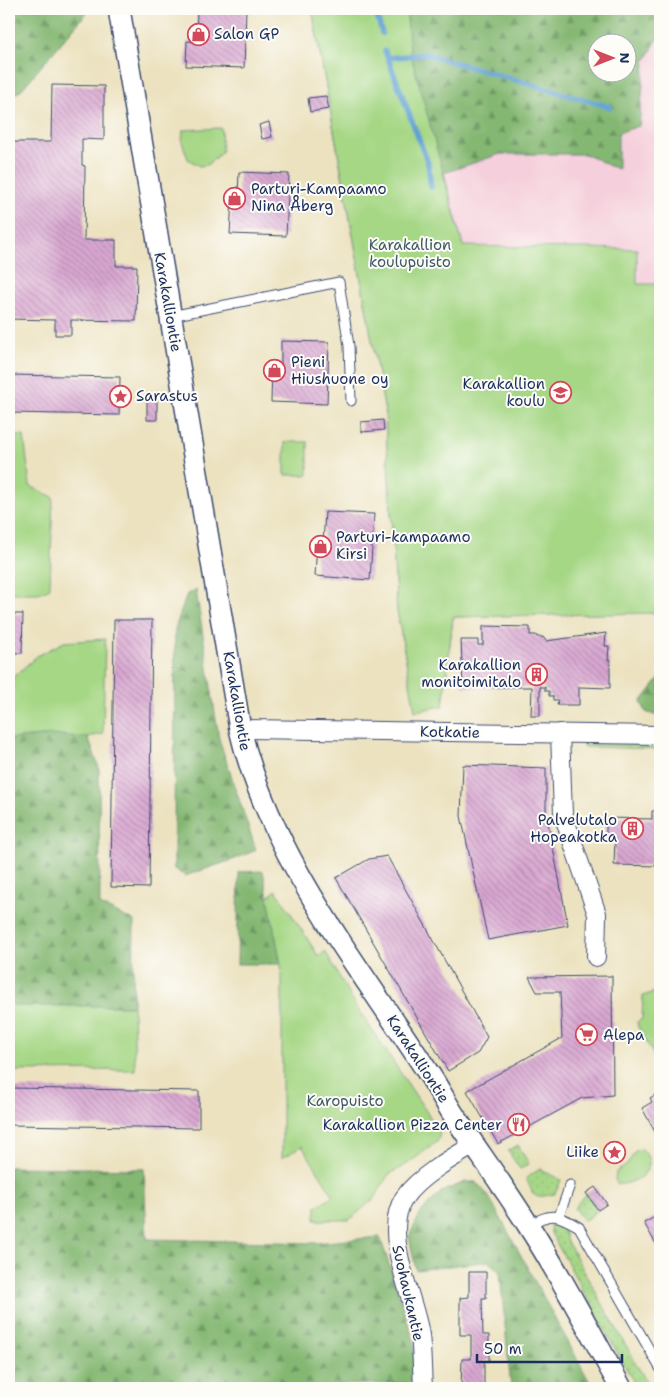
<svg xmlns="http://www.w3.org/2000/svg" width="669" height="1397" viewBox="0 0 669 1397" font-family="'Shantell Sans',sans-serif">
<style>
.built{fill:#f5cfdb}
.grass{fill:url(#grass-dots);stroke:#608372}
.forest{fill:url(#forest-firs);stroke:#507468;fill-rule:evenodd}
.green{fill:#a6d785;stroke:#608372}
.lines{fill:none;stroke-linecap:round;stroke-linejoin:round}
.stream{stroke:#61a1d3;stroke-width:5.5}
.building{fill:url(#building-back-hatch)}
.service-casing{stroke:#3a4a6d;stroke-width:11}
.minor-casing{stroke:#3a4a6d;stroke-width:20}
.tertiary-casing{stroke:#3a4a6d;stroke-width:24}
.service{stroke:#fff;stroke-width:9}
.minor{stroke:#fff;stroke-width:18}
.tertiary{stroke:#fff;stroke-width:21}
.labels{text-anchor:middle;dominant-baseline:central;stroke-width:4;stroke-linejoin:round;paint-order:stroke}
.poi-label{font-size:15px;fill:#1b2f5e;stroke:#fdfcf7;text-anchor:start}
.park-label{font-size:15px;fill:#3e5968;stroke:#fdfcf7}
.street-label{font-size:15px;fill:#1b2f5e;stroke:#fdfcf7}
</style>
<defs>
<pattern id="grass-dots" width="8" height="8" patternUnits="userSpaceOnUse" patternTransform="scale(1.25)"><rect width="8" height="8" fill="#a6d785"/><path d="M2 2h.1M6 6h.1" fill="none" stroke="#8eb975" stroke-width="1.8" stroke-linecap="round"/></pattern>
<pattern id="forest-firs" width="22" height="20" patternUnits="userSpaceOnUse" patternTransform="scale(1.25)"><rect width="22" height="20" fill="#84b872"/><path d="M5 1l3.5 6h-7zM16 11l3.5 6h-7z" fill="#6b9661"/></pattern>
<pattern id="building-back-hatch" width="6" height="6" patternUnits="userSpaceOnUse" patternTransform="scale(1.25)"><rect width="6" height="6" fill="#d9a7d1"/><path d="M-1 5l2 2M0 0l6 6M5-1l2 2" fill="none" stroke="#af88ad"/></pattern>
</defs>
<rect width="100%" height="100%" fill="#fdfcf7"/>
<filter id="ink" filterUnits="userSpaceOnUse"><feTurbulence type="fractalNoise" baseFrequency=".02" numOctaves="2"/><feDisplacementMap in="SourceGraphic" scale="10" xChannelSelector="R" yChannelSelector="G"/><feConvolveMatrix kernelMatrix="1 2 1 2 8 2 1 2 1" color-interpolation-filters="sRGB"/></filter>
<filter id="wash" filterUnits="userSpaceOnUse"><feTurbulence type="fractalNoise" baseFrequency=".0096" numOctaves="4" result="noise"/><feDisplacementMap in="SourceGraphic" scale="20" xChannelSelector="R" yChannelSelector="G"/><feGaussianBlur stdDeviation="1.12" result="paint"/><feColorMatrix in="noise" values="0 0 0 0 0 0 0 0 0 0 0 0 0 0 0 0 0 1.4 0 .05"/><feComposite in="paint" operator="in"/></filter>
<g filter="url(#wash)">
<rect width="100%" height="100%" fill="#ece2c0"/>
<path class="built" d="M660 34V545L461 541 443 173 499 154H585L618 133 639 126 645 62Z"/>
<path class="grass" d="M583 744 660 745V749L583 747Z
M518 1145 529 1164 520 1169 508 1151Z
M540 1169 561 1180 555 1194 538 1197 533 1194 526 1178Z
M586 1193 598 1210 584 1221 574 1208Z
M550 1225 559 1226 564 1231 567 1241 650 1388H637L551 1233Z"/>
<path class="forest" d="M9 9H90L21 90 9 99Z
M312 9H660V34L645 62 639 126 618 133V169C605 165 597 158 585 154H500L444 173 463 246 499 616 453 617 443 706 437 681 410 682 397 611 385 412ZM596 42H626V72H596Z
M196 590 219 739 256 850 235 859 185 876 174 869 175 629 187 594Z
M660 678V717L646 712 641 702Z
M51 735 88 737 99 768 100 905 134 921 133 1006H15L9 1002V739Z
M263 871 281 964H237L239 872Z
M9 1167 144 1169 147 1239 315 1243 380 1237 414 1341V1383L339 1385V1388H9Z
M465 1182H476L488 1195 593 1388H511L500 1273 489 1261 416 1270 409 1237 421 1212 441 1192Z"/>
<path class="green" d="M312 9H406L410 52 463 246 637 249V284H660V551L656 613 453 617 443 706 415 711 397 611 385 412Z
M221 128 222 152 207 165 199 166 188 159 182 142 183 130Z
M9 436H24L30 486 53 497 50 588 39 593H9Z
M285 442H308V475H285Z
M105 639 103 734 88 737 51 735 9 739V681L37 656 64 642Z
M276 890 319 957 325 951 354 1003 440 1132 438 1141 409 1163 388 1175 375 1198 349 1220H315L316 1207 333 1195 302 1146 282 1158V982L281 964 268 897Z
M660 990V1062L658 1063 638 1027 637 1022 642 1019 643 996Z
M9 1002 15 1006H133L135 1070 9 1071Z
M642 1149C661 1167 637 1185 618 1184L615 1180 616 1172 627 1165 636 1150Z"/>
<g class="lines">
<path class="stream" d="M375 9 382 33
M385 51 428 163 431 187
M388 58 425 54 610 107"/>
</g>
<g id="blocks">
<path class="building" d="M197 9H246L244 68 186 66 187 41 196 42Z
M52 85 104 86V140L82 139V165L85 166 84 240H116V266H137L136 321 71 320V335H55V320L9 319V142H51Z
M326 96 329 109 310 112 308 98Z
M269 122 272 137 262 139 259 125Z
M239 172 289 174 286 236 230 234 232 198 238 196Z
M281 341 329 342 327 404 271 402 272 369H281Z
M9 375 120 377 119 415 9 413Z
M147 396H157V420H147Z
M383 420 384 430 362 432 361 422Z
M325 512 374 514 370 580 315 576 317 543H323Z
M9 614H23L22 653H9Z
M114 620H152L149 888 111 887Z
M483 626 530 627V635H536L537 637H543L546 641 606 633 605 646H609L608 660H610V688L579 687V705H557L558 700H553V696H549V691H545V687H540V716H531L532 687H463L461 640H478V645H483Z
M463 765 546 768V812L568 925 488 940 461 816Z
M652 811H660V866L614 865 615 839H606V818L652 819Z
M387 856 487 1037 478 1053 448 1071 336 878 369 859Z
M612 976 613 1095 582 1098 498 1144 467 1091 562 1038 560 992H537L529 977Z
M9 1088 199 1091V1128L9 1125Z
M660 1092V1141L642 1108 652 1102 650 1098Z
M595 1187 607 1204 598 1210 586 1193Z
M660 1214V1251L644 1223Z
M469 1272H486V1298H482L483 1335H489V1361H484V1388H461L462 1359H471V1335H460V1298L469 1297Z"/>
</g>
</g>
<g filter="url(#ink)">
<use href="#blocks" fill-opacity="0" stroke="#3a4a6d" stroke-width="1"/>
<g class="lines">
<defs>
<path id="service" d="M171 316 339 282 349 346 351 401
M559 1216 570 1185
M529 1225C551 1212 557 1214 579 1227L660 1368"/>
<path id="minor" d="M240 729 660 735
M560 733 563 814 597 914 596 957
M423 1388C422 1371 422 1352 420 1335 414 1295 381 1235 404 1198 418 1177 453 1157 474 1145"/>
<path id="tertiary" d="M119 9 240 729C270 857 357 963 427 1071 439 1088 447 1106 459 1123 482 1157 506 1190 528 1225 562 1277 591 1334 621 1388"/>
</defs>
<use href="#service" class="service-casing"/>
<use href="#minor" class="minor-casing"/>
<use href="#tertiary" class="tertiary-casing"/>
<use href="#service" class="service"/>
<use href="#minor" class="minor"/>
<use href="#tertiary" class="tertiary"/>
</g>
</g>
<defs>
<symbol id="shop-ring" viewBox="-11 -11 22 22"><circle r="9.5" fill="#fdfcf7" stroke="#d1495b" stroke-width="1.5"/><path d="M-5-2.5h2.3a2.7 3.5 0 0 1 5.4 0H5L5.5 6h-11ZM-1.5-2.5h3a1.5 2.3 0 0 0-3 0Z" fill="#d1495b"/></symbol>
<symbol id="school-ring" viewBox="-11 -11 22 22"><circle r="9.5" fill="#fdfcf7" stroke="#d1495b" stroke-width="1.5"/><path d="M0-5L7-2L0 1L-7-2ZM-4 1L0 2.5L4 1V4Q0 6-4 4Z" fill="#d1495b"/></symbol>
<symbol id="sight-ring" viewBox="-11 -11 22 22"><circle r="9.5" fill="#fdfcf7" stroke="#d1495b" stroke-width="1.5"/><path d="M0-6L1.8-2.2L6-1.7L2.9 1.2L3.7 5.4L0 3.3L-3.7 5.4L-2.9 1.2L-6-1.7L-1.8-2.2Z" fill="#d1495b"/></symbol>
<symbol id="building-ring" viewBox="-11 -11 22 22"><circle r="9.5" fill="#fdfcf7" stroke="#d1495b" stroke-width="1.5"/><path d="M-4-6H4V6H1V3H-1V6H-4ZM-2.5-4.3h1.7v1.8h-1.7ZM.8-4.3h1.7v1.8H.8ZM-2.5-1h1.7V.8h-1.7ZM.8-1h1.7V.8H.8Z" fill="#d1495b"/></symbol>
<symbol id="supermarket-ring" viewBox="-11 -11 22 22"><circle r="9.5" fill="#fdfcf7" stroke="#d1495b" stroke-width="1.5"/><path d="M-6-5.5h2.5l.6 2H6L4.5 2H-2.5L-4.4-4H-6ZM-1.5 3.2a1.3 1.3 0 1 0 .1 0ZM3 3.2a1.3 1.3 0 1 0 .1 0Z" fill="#d1495b"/></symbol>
<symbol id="restaurant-ring" viewBox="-11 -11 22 22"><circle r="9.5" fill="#fdfcf7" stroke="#d1495b" stroke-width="1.5"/><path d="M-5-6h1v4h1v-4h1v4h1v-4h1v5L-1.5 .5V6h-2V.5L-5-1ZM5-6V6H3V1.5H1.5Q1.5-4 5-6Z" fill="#d1495b"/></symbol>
</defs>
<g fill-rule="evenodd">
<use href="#shop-ring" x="186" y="22" width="25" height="25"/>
<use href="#shop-ring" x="222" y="186" width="25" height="25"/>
<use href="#shop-ring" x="262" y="358" width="25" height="25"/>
<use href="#school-ring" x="548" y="380" width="25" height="25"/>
<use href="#sight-ring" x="108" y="384" width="25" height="25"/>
<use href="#shop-ring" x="308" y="534" width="25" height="25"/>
<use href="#building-ring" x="524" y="662" width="25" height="25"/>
<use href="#building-ring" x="620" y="816" width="25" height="25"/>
<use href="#supermarket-ring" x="574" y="1022" width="25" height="25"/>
<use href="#restaurant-ring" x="506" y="1112" width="25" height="25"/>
<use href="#sight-ring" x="602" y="1140" width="25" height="25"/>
</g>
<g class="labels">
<g class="poi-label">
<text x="214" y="34">Salon GP</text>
<text x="251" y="189">Parturi-Kampaamo<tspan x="251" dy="17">Nina Åberg</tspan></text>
<text x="291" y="362">Pieni<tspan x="291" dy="17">Hiushuone oy</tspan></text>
<text x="545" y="384" text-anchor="end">Karakallion<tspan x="545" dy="17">koulu</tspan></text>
<text x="136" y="396">Sarastus</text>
<text x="336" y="537">Parturi-kampaamo<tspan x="336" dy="17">Kirsi</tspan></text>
<text x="521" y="665" text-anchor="end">Karakallion<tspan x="521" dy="17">monitoimitalo</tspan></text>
<text x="617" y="820" text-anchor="end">Palvelutalo<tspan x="617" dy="17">Hopeakotka</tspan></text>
<text x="603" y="1035">Alepa</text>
<text x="502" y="1125" text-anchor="end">Karakallion Pizza Center</text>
<text x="599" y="1152" text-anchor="end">Liike</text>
</g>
<g class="park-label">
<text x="410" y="245">Karakallion<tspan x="410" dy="17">koulupuisto</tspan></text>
<text x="345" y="1101">Karopuisto</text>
</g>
<g class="street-label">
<text transform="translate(168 302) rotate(80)">Karakalliontie</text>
<text transform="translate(237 701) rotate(80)">Karakalliontie</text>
<text transform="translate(450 732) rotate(1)">Kotkatie</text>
<text transform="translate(418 1059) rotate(57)">Karakalliontie</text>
<text transform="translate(408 1293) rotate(77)">Suohaukantie</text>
</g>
</g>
<rect width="669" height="1397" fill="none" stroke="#fdfcf7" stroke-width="30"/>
<g transform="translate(612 58) rotate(90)"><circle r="24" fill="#fdfcf7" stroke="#a3aaba"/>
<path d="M0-4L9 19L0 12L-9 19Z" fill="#d1495b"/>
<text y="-8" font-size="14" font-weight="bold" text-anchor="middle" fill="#1b2f5e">N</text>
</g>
<path d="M477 1354v8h145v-8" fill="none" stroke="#1b2f5e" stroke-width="2.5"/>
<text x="484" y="1354" font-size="15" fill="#1b2f5e" stroke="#fdfcf7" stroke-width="4" paint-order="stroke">50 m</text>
</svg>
